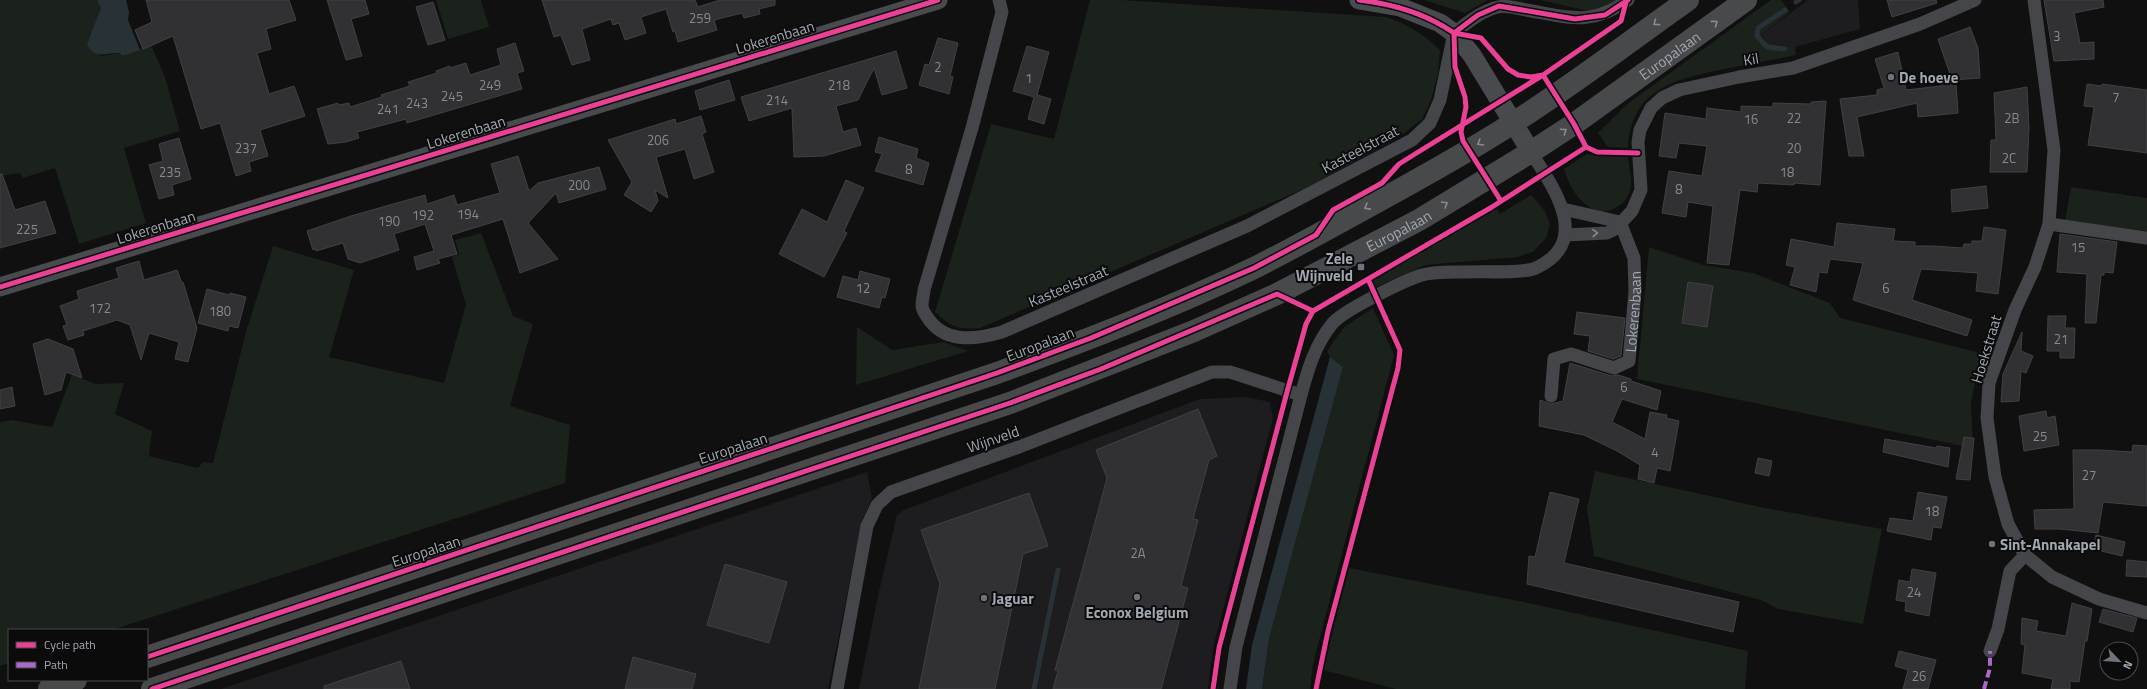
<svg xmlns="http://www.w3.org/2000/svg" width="2147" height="689" viewBox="0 0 2147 689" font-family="'Titillium Web',sans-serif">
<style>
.built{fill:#1d1d1f}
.green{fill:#1b211b}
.water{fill:#283136}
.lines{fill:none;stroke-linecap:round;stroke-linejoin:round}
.stream{stroke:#283136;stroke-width:5}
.building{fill:#313133;stroke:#404144}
.street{stroke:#454649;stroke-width:13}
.secondary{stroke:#494a4d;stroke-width:19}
.highway{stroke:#47494b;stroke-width:22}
.quiet{stroke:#ac68c9;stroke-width:4;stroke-dasharray:8 4;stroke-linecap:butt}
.cycleway-casing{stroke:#0b0b0c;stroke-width:8}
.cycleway{stroke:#ea4096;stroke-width:5}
.oneway{stroke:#868c93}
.oneway2{stroke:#858b92}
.poi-dot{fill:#6e737a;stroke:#0b0b0c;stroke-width:1.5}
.labels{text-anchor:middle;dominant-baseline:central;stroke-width:4;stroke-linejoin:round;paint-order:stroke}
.number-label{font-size:13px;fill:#858a92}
.street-label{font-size:15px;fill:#a1a8b2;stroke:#0b0b0c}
.poi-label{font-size:15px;font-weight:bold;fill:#a1a8b2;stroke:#0b0b0c;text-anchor:start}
</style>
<rect width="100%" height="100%" fill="#101011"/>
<path class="built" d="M1808 0H1858L1860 29 1795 47 1766 42 1761 35Z
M1246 397 1270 402 1273 418 1213 648 1208 689H859L878 596 897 515 904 510 1200 399Z
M867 472 872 498 862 521 828 689H221Z"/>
<path class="green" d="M0 0H97L101 6V10L87 44 100 56 120 53 122 56 151 45 165 77 180 131 124 148 146 223 79 244 55 168 23 178 20 173 0 176Z
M436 0H481L489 27 448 39Z
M1090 0H1122L1386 17C1406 23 1425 35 1440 50L1438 74 1431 100 1422 119 1399 137 1306 188 980 328C958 330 951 327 935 312L991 124 1054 139Z
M1424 0H1488L1465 13Z
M1540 0H1618L1592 12Z
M1771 0H1781L1790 12 1761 35 1766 42 1795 47 1796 55C1772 60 1748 65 1724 69 1674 80 1632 88 1628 148L1608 147 1598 133 1627 104Z
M1587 154 1628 157C1629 168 1633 180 1630 191 1628 198 1624 203 1617 207 1591 223 1570 191 1564 169Z
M2071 187 2147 198V231L2065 221Z
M1531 195 1545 211 1550 224 1546 238 1533 252 1517 257 1425 265 1374 288 1372 279 1496 208 1500 214Z
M481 233 513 316 533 324 510 406 570 425 565 483 112 630H9V663L0 666V422L12 420 52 427 72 375 96 384 124 383 115 414 152 431 149 456 198 468 203 462 213 463 246 332 273 246 354 270 329 357 444 383 466 305 452 257 459 254 455 240Z
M1649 247 1703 265 1753 273 1830 303 1840 318 1981 353 1971 402 1973 448 1637 379Z
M1373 308 1394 355 1313 664 1310 689H1262L1269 639 1343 367 1330 357 1327 351 1344 327Z
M857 327 892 350 944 342 968 351 856 385Z
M1595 471 1765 508 1882 529 1863 624 1778 609 1761 600 1594 556 1587 509Z
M1349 568 1524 602 1748 651 1745 689H1396L1323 670Z"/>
<path class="water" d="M97 0H126L129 12 128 20 140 50 122 56 120 53C106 52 95 61 87 44L101 8Z
M1330 357 1343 367 1269 639 1262 689H1246L1252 645Z"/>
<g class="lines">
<path class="stream" d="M1796 2 1799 0
M1785 49 1767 47 1757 36 1758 28 1785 10
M1034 689 1058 570"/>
</g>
<path class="building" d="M146 0H289L296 20 266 29 271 49 257 53 269 94 294 86 305 116 260 130 268 156 249 162 251 171 236 176 220 123 201 129 173 36 143 49 135 30 152 22Z
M327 0H365L369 14 351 19 362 56 346 60Z
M542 0H695L698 7 720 0H775V5L759 9 760 14 744 18 742 13 714 20 717 30 678 42 675 31 673 32 666 9 641 17 646 33 625 40 619 23 613 25 611 19 582 29 590 60 572 65 561 35 554 37Z
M1887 0H1936L1937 3 1892 17Z
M2044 0H2103L2104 7 2074 13 2080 43 2094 42V59L2054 61Z
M433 2 445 40 428 45 416 7Z
M1970 27 1978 48 1980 78 1952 80 1938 39Z
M938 38 958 43 952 68 950 76 953 77 949 94 919 85 925 64 929 65Z
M515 43 524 71 517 73 522 89 407 123 406 119 357 132 359 138 346 142 328 144 317 109 338 103 339 105 349 103 350 107 382 97 381 95 410 86 408 82 437 73 436 71 450 66V68L466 63 470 75 501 65 497 49Z
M1027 46 1049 52 1037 95 1051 99 1044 124 1028 119 1034 97 1013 91Z
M896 51 907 88 882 95 874 68 858 100 836 106 843 132 856 128 861 145 824 156 794 157 792 108 749 121 741 97Z
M1898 52 1906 90 1941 86 1940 83H1956L1958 113 1918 117 1917 103 1857 117 1864 156H1849L1840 99 1877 95V90L1884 88 1875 59Z
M729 80 735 100 700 110 695 91Z
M2087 84 2101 86 2102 84 2147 90V153L2088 145 2094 107 2084 106Z
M2027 87 2029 129 2027 172H1990L1991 140H1996L1994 93Z
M1826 101 1820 185 1794 183V185L1758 183 1757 192 1740 190 1729 265 1707 263 1713 206 1688 202 1686 217 1662 213 1669 171 1702 176 1707 146 1679 143 1676 158 1659 156 1665 113 1706 119 1707 108 1741 112V106L1773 107V103L1811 104V102Z
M701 116 706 132 702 134 714 172 694 179 685 149 656 157 668 198 655 190 658 201 651 212 624 195 632 182 608 140 675 119 676 124Z
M879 137 918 149 916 158 929 163 923 185 875 171 882 154 875 152Z
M179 138 191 179 172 185 174 195 159 199 149 165 163 161 159 144Z
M518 156 529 191 538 183 599 167 606 189 559 203 556 193 528 223 558 259 520 273 503 219 451 235 457 254 438 259 440 263 417 270 414 257 434 251 425 224 394 234 399 250 360 263 348 259 343 243 316 251V249L313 250 307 231 351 216 425 195 427 204 454 195 457 205 500 193 491 164Z
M0 174H2L15 210 45 201 56 233 0 248Z
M846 180 864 188 844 231 847 233 824 277 779 254 802 209 827 222Z
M1986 186 1988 208 1952 212 1951 190Z
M1837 223 1895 229 1893 241 1915 242V246H1933L1963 248 1964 244H1972V241H1982L1984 227 2006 230 1998 294 1976 291 1978 273 1921 269 1912 300 1972 320 1967 336 1853 300 1863 263 1830 259 1827 273 1819 272 1816 292 1790 285 1795 267 1786 265 1791 239 1834 247Z
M2060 234 2117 242 2113 273 2104 272V275H2101L2096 323H2085L2087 274 2057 272Z
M139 261 144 280 177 270 182 283 183 282 197 328 188 362 175 359 179 342 149 333 141 360 130 325 117 320 83 331 84 335 68 340 63 326 67 325 60 306 79 299 77 291 119 278 116 268Z
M860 271 890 279 885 298 882 297 879 308 837 297 843 276 858 280Z
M1688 282 1713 286 1707 327 1682 323Z
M207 289 229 295 230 293 246 297 238 328 229 326 228 331 198 323Z
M1577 312 1625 318 1621 356 1613 359 1588 351 1590 336 1574 334Z
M2048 316H2066L2065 328H2075L2074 358H2060V351H2047Z
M2022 332 2021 351 2033 356 2026 373 2021 371 2019 401 2001 402 2003 374Z
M48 339 73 349 82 378 66 372 61 390 45 395 33 344Z
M1570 363 1612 376 1618 375 1631 379V381L1661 391 1657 410 1622 399 1612 422 1645 439 1650 412 1667 415 1666 418 1679 421 1670 471 1657 468 1654 483 1638 479 1640 465 1617 451 1584 435 1539 426 1540 400 1551 404 1563 401Z
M12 387 15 406 0 409V390Z
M1198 409 1217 456 1209 460 1193 519 1198 520 1181 586 1188 588 1161 689H1053L1058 671 1055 670 1107 478 1096 450Z
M2046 411 2047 418 2055 416 2059 445 2024 451 2019 416Z
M1964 437 1974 438 1970 480 1956 479Z
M1885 439 1936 448 1937 446 1950 448 1948 467 1883 452Z
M2133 445 2147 446V506L2103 502 2098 533 2060 529H2035L2034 510 2074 509 2073 450H2100L2132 452Z
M1758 458 1772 461 1769 476 1755 473Z
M1550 492 1579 499 1564 563 1739 602 1733 632 1527 584 1529 556 1535 557Z
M1918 492 1947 497 1941 528 1933 527 1931 540 1887 531 1890 518 1913 521Z
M1029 493 1048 546 1023 554 995 689H919L940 584 921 530Z
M2096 535 2125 542 2122 556 2093 549Z
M2127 560 2147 562V577L2126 576Z
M725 564 787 582 769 643 707 625Z
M1912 569 1936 573 1929 616 1905 611 1906 602 1896 600 1899 580 1910 582Z
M2072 603 2092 609 2087 641H2085L2079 682 2070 681V689H2051L2053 679 2022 673 2025 645 2021 644 2022 618 2038 621 2036 631 2066 636Z
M2103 609 2137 618 2133 632 2099 622Z
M1899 651 1936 660 1928 689H1903L1908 670 1895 666Z
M633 657 696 674 692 689H625Z
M401 661 410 689H324V686Z"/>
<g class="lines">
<g class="street">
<path d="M999 0 1002 12 972 128 924 290C924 294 922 300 922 305 922 311 927 317 930 321 948 344 978 339 1002 332L1247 226 1412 140 1430 123 1440 100 1454 33C1467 23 1481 11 1498 7 1506 5 1518 8 1526 10 1567 17 1591 27 1628 0"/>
<path d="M2034 0 2054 150 2049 224 2035 267 2015 310 1989 383 1987 418 1995 477 2008 524 2025 555 2052 577 2099 599 2147 613"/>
<path d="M1563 209 1620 222"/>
<path d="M2049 224 2147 238"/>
<path d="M1565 235 1607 233 1615 229 1632 211 1641 190 1638 142 1640 130 1651 108 1662 98 1679 90 1739 77 1793 68 1920 24 1975 0"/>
<path id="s1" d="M1551 396 1554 359 1571 354 1614 368 1629 361 1635 291 1634 258 1620 222"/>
<path d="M1990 651 1998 629 2010 571 2025 555"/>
<path d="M837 689 867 526 877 505 891 492 1019 447 1212 372H1230L1301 395"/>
<path d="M1230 689 1236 647 1301 395C1308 369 1315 345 1332 324 1342 311 1405 280 1422 275 1436 271 1452 272 1467 272 1483 271 1522 274 1536 268 1593 241 1553 187 1531 152"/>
</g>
<path class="secondary" d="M1359 0 1400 7 1440 23 1454 33 1472 55 1531 152
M0 287 938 0"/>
<g class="highway">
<path d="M147 657 997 373C1084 341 1171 308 1254 268 1288 251 1322 232 1355 214 1408 185 1462 156 1513 123 1573 85 1630 41 1688 0"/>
<path d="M49 689 76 680"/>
<path id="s2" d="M152 689 1010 403 1194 331 1277 294 1419 220 1531 152 1574 124 1746 0"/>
</g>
<path class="quiet" d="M1984 689 1990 668V651"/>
<defs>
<path id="cycleway" d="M1359 0C1394 4 1425 13 1454 33L1478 15 1499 6 1575 19 1605 15 1628 0
M1501 201 1463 141 1461 132 1466 107 1465 97 1455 67 1454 33 1481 38 1508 69 1518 75 1531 77 1543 75 1574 124 1586 147
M0 287 938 0
M147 657 997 373 1091 338 1254 268 1316 235 1333 210 1382 183 1399 164 1415 154 1543 75 1621 21 1626 2
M152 689 1010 403 1101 369 1277 294 1313 311
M1213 689 1219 648 1287 392 1306 324 1313 311 1492 207 1586 147 1597 152 1638 153
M1316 689 1328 631 1398 368 1400 350 1368 279"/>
</defs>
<use href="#cycleway" class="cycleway-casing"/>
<use href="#cycleway" class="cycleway"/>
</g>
<defs><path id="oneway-chevron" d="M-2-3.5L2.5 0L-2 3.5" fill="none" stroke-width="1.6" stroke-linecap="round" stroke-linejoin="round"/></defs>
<g class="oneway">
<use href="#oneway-chevron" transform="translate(1656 23) rotate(144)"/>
<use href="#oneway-chevron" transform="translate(1715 23) rotate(-36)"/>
<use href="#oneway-chevron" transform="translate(1564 131) rotate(-34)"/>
<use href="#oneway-chevron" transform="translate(1480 143) rotate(149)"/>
<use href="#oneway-chevron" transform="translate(1445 204) rotate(-31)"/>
<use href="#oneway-chevron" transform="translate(1367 207) rotate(152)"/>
</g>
<use class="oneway2" href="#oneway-chevron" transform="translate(1595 233) rotate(-1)"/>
<g class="poi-dot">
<circle cx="1891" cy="77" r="4"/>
<rect x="1357" y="263" width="8" height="8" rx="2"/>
<circle cx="1992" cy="544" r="4"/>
<circle cx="1137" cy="597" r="4"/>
<circle cx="984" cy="598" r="4"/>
</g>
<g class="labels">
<g class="number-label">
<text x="700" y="18">259</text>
<text x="2057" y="36">3</text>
<text x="938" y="67">2</text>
<text x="1029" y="78">1</text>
<text x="490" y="85">249</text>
<text x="839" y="85">218</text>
<text x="452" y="96">245</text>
<text x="2116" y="97">7</text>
<text x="777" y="100">214</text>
<text x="417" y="103">243</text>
<text x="388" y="109">241</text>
<text x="1794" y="118">22</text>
<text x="2012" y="118">2B</text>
<text x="1751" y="119">16</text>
<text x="658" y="140">206</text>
<text x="246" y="148">237</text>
<text x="1794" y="148">20</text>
<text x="2009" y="158">2C</text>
<text x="909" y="169">8</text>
<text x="170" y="172">235</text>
<text x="1787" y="172">18</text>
<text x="579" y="185">200</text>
<text x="1679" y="189">8</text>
<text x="468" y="214">194</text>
<text x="423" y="215">192</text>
<text x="389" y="221">190</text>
<text x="27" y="229">225</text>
<text x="2078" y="247">15</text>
<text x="863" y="288">12</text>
<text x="1886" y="288">6</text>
<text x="100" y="308">172</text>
<text x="220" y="311">180</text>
<text x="2061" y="339">21</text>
<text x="1624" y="387">6</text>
<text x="2040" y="436">25</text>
<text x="1655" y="452">4</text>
<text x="2089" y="475">27</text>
<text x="1932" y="511">18</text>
<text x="1138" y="553">2A</text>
<text x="1914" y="592">24</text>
<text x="1919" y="676">26</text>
</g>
<g class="street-label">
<text transform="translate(775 37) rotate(-17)">Lokerenbaan</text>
<text stroke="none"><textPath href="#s2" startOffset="1653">Europalaan</textPath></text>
<text transform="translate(1751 59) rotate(-9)">Kil</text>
<text transform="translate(466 132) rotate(-17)">Lokerenbaan</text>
<text transform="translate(1360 149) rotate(-28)">Kasteelstraat</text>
<text transform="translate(156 227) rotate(-17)">Lokerenbaan</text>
<text stroke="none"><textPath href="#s2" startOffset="1330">Europalaan</textPath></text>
<text transform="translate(1068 286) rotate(-23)">Kasteelstraat</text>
<text stroke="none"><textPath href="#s1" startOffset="166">Lokerenbaan</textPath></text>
<text transform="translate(1040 344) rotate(-21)">Europalaan</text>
<text transform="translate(1986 349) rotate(-73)">Hoekstraat</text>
<text transform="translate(993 439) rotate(-19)">Wijnveld</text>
<text transform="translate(733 448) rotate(-18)">Europalaan</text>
<text transform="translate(426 551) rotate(-18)">Europalaan</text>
</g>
<g class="poi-label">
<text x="1899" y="77">De hoeve</text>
<text x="1353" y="258" text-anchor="end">Zele<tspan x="1353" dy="17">Wijnveld</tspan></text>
<text x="2000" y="544">Sint-Annakapel</text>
<text x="992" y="598">Jaguar</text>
<text x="1137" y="612" text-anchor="middle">Econox Belgium</text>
</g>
</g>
<rect x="8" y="629" width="140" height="52" fill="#0b0b0c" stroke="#474a4e"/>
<rect x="16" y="642" width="20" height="6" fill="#ea4096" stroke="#474a4e"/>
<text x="44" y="649" font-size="12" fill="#a1a8b2">Cycle path</text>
<rect x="16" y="662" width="20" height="6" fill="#ac68c9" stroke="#474a4e"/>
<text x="44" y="669" font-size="12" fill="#a1a8b2">Path</text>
<g transform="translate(2119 661) rotate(115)"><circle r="19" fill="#0b0b0c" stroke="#474a4e"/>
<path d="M0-3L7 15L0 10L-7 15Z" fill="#6e737a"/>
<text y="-6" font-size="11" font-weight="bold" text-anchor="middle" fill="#a1a8b2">N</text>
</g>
</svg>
